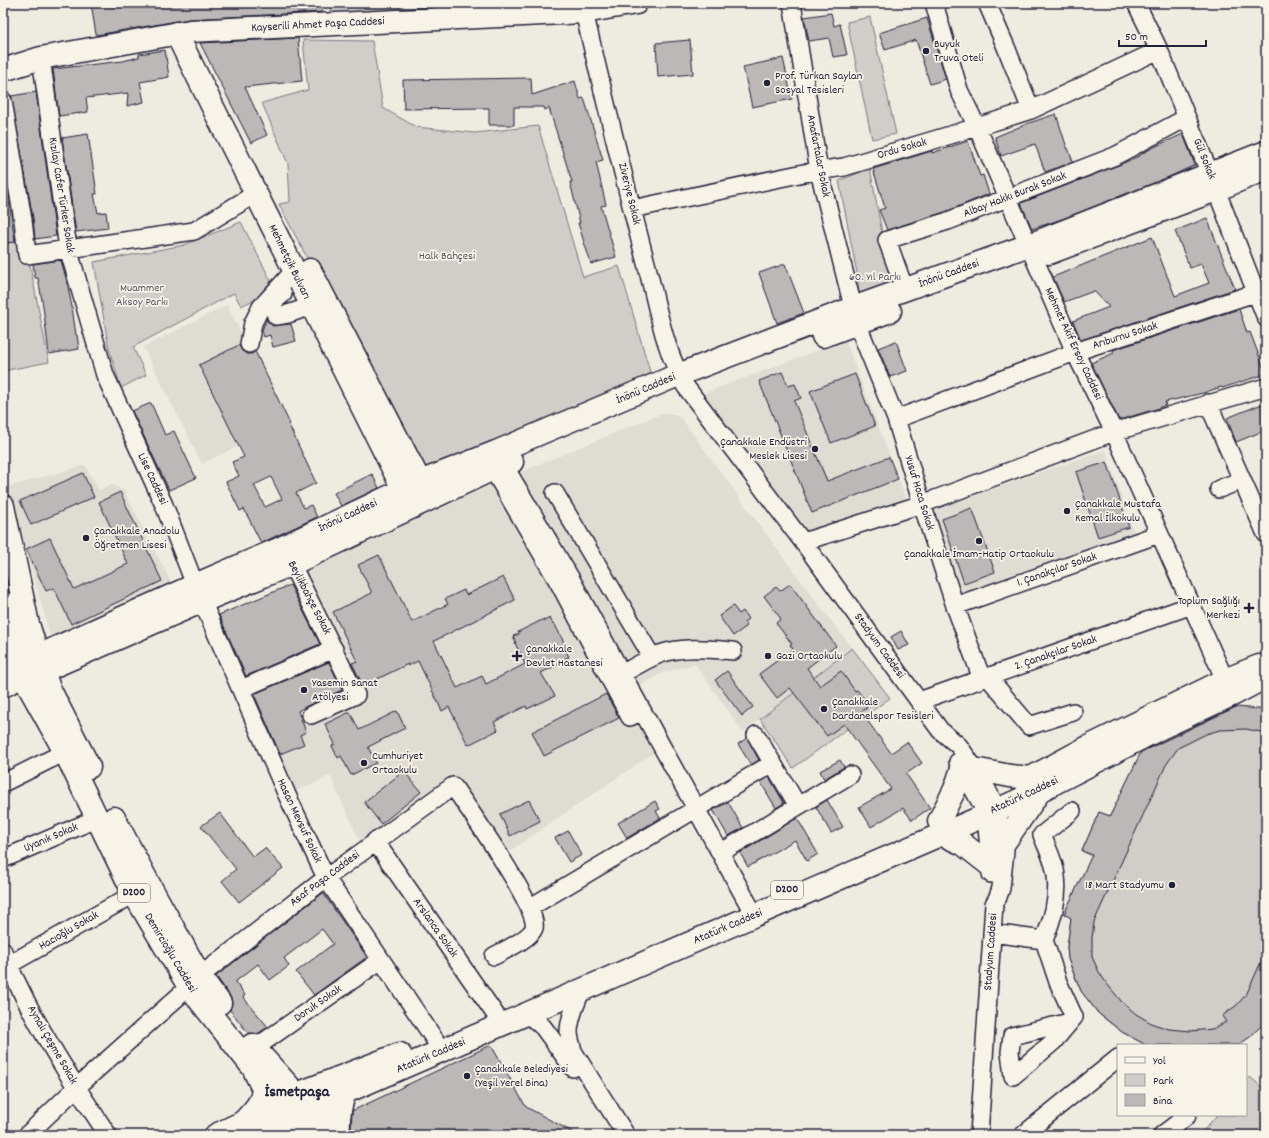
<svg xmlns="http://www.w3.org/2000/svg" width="1269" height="1138" viewBox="0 0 1269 1138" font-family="Dekko,sans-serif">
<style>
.built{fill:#dfdcd4}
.green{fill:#d1cdc9;stroke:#7a7882}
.building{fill:#bbb8b7;stroke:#22223b;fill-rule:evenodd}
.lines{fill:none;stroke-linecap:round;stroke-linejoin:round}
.minor-casing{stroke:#22223b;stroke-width:20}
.major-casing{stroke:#22223b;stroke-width:25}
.highway-casing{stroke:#22223b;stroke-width:25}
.minor{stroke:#f7f3e8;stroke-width:17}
.major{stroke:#f7f3e8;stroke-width:22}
.highway{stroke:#f7f3e8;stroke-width:22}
.poi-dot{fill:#22223b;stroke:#f7f3e8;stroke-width:1.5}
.labels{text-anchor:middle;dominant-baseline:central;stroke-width:3.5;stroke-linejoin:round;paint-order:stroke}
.shield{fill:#f7f3e8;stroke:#62616f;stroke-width:1}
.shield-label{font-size:11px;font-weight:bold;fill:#22223b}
.street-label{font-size:12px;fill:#22223b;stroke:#f7f3e8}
.poi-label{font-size:12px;fill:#22223b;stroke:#f7f3e8;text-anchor:start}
.park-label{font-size:12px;fill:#575566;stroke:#f7f3e8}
.district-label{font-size:16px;font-weight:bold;fill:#22223b;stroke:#f7f3e8}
</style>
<rect width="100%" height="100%" fill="#eeebe1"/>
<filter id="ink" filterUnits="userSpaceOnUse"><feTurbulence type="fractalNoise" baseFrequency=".025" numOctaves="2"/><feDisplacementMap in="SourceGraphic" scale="8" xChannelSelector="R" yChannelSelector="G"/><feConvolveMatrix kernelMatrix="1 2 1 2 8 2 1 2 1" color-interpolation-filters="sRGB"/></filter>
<g filter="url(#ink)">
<path class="built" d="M227 305 246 342 218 357 199 365 238 446 202 464 143 347Z
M845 340 908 504 810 536 702 394Z
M663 413 673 414 682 419 788 564 852 648 743 732 695 664 662 673 641 686 671 741 501 857 453 786 364 850 330 776 287 795 262 737 356 695 297 573 410 520 499 481Z
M1105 450 1135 535 958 594 929 511Z
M85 465 99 490 112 484 124 491 173 586 53 645 8 487Z"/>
<path class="green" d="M331 3H403V15L332 17Z
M870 17 896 134 872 139 847 22Z
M303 40 372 41 383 108 416 127 475 133 538 126 583 277 619 266 653 382 418 471 279 204 290 202 288 164 262 103 308 90Z
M870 168 884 243 896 289 859 303 858 278 839 181Z
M241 222 271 281 256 299 241 306 234 293 133 347 146 375 121 388 109 349 94 262 184 245Z
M25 240 49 362 3 371V244Z
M852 648 890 698 793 768 760 719Z
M1228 707 1258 709 1266 711V1021L1250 1037 1238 1045H1146L1122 1032 1109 1022 1098 1013 1081 991 1072 970 1068 959 1067 947 1071 918 1064 914 1092 856 1082 851 1099 812 1110 816 1143 749Z
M1250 1077 1266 1091V1135H1208L1203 1131 1217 1115H1246V1082Z"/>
<path class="building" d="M91 3H321L322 12 189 19 96 35Z
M831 13 834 26 840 24 847 55 833 57 829 38 809 41 804 17Z
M927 18 946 79 930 84 916 40 885 50 879 33Z
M298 38 302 81 245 87 267 135 251 143 200 43Z
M690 40 693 74 658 77 656 43Z
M165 50 169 77 140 82 144 102 127 106 128 93 86 98 88 112 59 116 53 69 123 61 139 57V54Z
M783 58 792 99 752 107 743 67Z
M531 78 532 95 575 81 580 99 584 98 603 160 596 162 606 205 601 206 616 257 591 264 578 223H580L570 182H572L549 108 545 110 544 107H514V125H489V108L404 109 403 80Z
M36 92 56 236 35 239 33 218 11 96Z
M1056 114 1067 148H1068L1073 162 1045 172 1035 144 1001 156 995 137 1029 123Z
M88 134 97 194H94L98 213 106 212 108 228 76 232 62 138Z
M1183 134 1195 165 1169 177 1065 218 1032 229 1021 203 1119 165 1141 155V154L1154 147Z
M968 141 980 176 983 175 989 194 945 212 887 230 879 210 885 208 873 169 932 151V153Z
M3 161 15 242 3 243Z
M1207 218 1235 289 1081 340 1073 321 1109 307 1094 291 1064 302 1053 277 1152 237 1175 296 1209 283 1201 264 1190 268 1175 231Z
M61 260 67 282 72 307 76 335H77L79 349 49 354 43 306 38 278H35L33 264Z
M785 264 804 313 777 323 759 273Z
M1239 309 1247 333 1250 332 1266 374 1222 388 1221 387 1203 393 1165 402 1166 405 1156 409 1119 420 1091 363 1114 353 1113 350Z
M267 319 269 323 273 326 291 324 296 341 273 347 270 335 264 337 262 330Z
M896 341 907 371 890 377 878 348Z
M239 345 242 351 247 354H252L255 351 289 422 288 423 316 483 296 493 304 508 311 505 317 517 261 543 244 509 240 511 226 482 239 476 232 462 244 457 199 365ZM271 477 282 499 265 507 254 485Z
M782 372 788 386 795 384 801 398 794 401 827 481 889 457 898 479 812 513 759 381Z
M855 374 875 426 831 443 810 391Z
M151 403 165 435 174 431 196 478 169 490 132 411Z
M1262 404 1266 413V430L1236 442 1227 418Z
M1107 462 1129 527 1098 537 1076 472Z
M83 473 94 497 31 525 20 501Z
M372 474 379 488 341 506 334 493Z
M120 492 162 581 71 624 54 588 46 591 26 549 50 538 74 589 128 564 99 502Z
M972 508 995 572 964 583 942 519Z
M379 555 412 622 448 604 445 599 464 590 466 595 503 577 515 600 434 641 457 688 482 676 486 684 525 664 515 643 516 642 513 636 519 634 518 632 544 619V621L550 618 553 624 554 623 568 650 566 651 569 657 564 659 565 661 541 673 555 696 527 709 526 706 494 722 498 730 468 745 449 707 442 711 418 661 408 666V664L363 686 352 663 357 661 333 612 372 593 358 565Z
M790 584 836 646 807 668 820 686 841 671 855 691 857 690 865 700 863 702 867 708 861 712 891 753 907 742 922 763 906 774 930 808 912 820 903 808 871 827 859 807 891 789 844 724 827 736 790 688 777 698 759 674 793 649 790 645 792 644 776 623 781 619 764 596 776 587 780 591Z
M290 585 320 644 246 676 219 615Z
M733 606 739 614 743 611 748 619 744 622 747 626 733 636 719 616Z
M901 631 909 645 898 650 891 637Z
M329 662 342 690 307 706 298 711 306 732 300 735 304 744 280 754 254 694Z
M727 671 753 707 742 716 715 680Z
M606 694 619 718 544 756 532 732Z
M1236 707 1258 709 1266 711V733L1246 729 1220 730 1206 734 1178 748 1166 765 1094 922 1092 938V957L1099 972 1107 984 1121 1001 1136 1014 1153 1024 1169 1029 1191 1031 1212 1029 1226 1022 1222 1016 1237 1005 1247 993 1266 951V1021L1250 1037 1238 1045H1146L1122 1032 1098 1013 1081 991 1068 959 1067 947 1071 918 1064 914 1092 855 1082 851 1099 812 1110 816 1141 752Z
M397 711 405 728 368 747 376 763 351 775 341 756 338 758 332 746 335 744 325 724 350 712 359 730Z
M747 738 759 760 751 765 738 744Z
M840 760 844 767 824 779 820 771Z
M404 771 421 792 381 824 364 802Z
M769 777 784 803 776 808 761 783V782Z
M529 800 540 821 510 836 500 814Z
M827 800 843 827 831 833 816 807Z
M655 801 660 809 656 811 660 818 627 838 618 823Z
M728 802 743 828 728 836 713 810Z
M220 813 253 857 265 848 283 868 239 902 222 881 236 869 201 826Z
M797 818 818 854 807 861 795 840 748 867 740 853Z
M568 831 582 855 569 862 555 838Z
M323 893 367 957 314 995 296 972 333 944 322 929 284 958 289 966 270 980 258 964 235 982 245 995 243 997 268 1027 257 1034 248 1033 230 1010 232 1002 230 996 216 976Z
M491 1045 526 1107 578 1135H355L351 1131 352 1111Z"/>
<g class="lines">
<defs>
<path id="minor" d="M792 3 819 171 857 323 896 419 922 504 955 606 982 679
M934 3 959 90 977 127 1075 352 1114 432 1225 680
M987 3 1006 47 1031 110
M1136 3 1159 50 1210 174 1266 318
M584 12C604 96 624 180 646 263 657 304 664 351 686 387L803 542 940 730 959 746 981 778 997 809 1005 851 1001 888 998 897 994 904 979 1135
M41 58 68 248 105 375 164 505 195 585 287 795 326 878 435 1040
M3 101 23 220 27 255 194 231 255 194
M632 209 804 173 844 167 977 127 1031 110 1159 50
M905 290 887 240 948 221 1115 156 1186 118
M283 294 272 303 276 316 288 314 311 306
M249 344 253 323 261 307 294 271
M1208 403 1266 534
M896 419 1075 352 1255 293 1266 291
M498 455 571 579 622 674 750 907
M487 459 560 585 630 717 642 711
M1219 489 1242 480
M555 493 652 657
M803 542 922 504 1114 432 1266 387
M286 553 356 695 311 715
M955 606 1159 534
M3 671 19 663
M622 674C634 667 647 659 660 654 683 646 710 649 733 651
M988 677 1029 726 1073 712
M3 689 24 678
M241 689 334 649
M919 701 1192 605
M756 735 798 806
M958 762 981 803 986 815 991 874
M3 783 65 752
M375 841 495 1014
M720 853 850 775
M3 859 98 818
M529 908 773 763
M992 933 1044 940C1052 920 1059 899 1056 876 1055 862 1047 848 1042 835L1072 811
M3 951C9 968 18 984 26 1001 50 1048 79 1092 108 1135
M3 968 134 894
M200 976 326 878 453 786C466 805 541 911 534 928 530 939 505 950 494 956
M581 991C576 1004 569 1019 569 1032 569 1039 572 1045 573 1051L626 1135
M528 1014 543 1027 573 1068
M255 1048 381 960
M1013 1076 1053 1042 1074 1017 1058 982 1044 940
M1013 1076 1010 1052 1012 1036 1070 1022
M27 1135 76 1088 189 987
M1023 1135 1118 1058
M1162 1135 1187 1116"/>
<path id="major" d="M176 33 410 503
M3 70 41 58 190 31 584 12 636 3
M1049 253 1216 190 1266 169
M310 270 427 495
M823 336 890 311
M38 656 195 585 283 547 420 482 496 452 678 375 853 308 1029 245 1266 152
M43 671 203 601 292 564 493 469 512 462
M309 1108 339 1135
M216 1135 283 1103
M250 1135 294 1116 310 1135"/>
<path id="highway" d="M3 506 28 624 43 671 49 688 89 767
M3 603 13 643 24 678 65 752 134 894 189 987 254 1069 294 1116 309 1108 986 815 1041 790 1163 727 1234 694 1266 677
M974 769 1010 776 1031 778
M1025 781 1090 746 1225 680 1259 666
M114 818 150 886 200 976 220 1003
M939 821 955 789 962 769
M941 834 963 844 991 866
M1004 843 1040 791
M252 1045 306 1105
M283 1103 297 1094 400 1054
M244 1121C252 1112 265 1101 262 1087 260 1082 257 1077 255 1072
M339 1135C338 1119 339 1107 345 1093"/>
</defs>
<use href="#minor" class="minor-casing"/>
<use href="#major" class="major-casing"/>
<use href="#highway" class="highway-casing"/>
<use href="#minor" class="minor"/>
<use href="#major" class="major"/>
<use href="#highway" class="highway"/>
</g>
</g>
<g class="poi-dot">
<circle cx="926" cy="51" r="4"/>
<circle cx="767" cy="83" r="4"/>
<circle cx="815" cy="449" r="4"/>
<circle cx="1067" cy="511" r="4"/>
<circle cx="86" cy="538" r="4"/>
<circle cx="979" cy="541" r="4"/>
<path d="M1247 602h4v4h4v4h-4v4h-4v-4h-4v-4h4z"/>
<path d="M515 650h4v4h4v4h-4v4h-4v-4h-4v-4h4z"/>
<circle cx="768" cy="656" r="4"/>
<circle cx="304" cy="690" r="4"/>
<circle cx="824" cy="709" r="4"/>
<circle cx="364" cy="763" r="4"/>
<circle cx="1172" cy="885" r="4"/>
<circle cx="467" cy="1076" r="4"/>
</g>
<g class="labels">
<g class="shield">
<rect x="771" y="881" width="32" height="18" rx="3"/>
<rect x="118" y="884" width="32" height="18" rx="3"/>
</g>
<g class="shield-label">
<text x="787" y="890">D200</text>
<text x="134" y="893">D200</text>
</g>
<g class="street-label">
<text transform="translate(318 25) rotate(-3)">Kayserili Ahmet Paşa Caddesi</text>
<text transform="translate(902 149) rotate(-16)">Ordu Sokak</text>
<text transform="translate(818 156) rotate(79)">Anafartalar Sokak</text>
<text transform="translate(1204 159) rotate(68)">Gül Sokak</text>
<text transform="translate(629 194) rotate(76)">Ziveriye Sokak</text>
<text transform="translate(61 195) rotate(81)">Kızılay Cafer Türker Sokak</text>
<text transform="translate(1015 195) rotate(-21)">Albay Hakkı Burak Sokak</text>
<text transform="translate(289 262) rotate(64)">Mehmetçik Bulvarı</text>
<text transform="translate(949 274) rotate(-20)">İnönü Caddesi</text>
<text transform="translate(1125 336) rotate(-18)">Arıburnu Sokak</text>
<text transform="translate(1073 344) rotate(65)">Mehmet Akif Ersoy Caddesi</text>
<text transform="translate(646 389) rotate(-23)">İnönü Caddesi</text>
<text transform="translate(152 479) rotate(65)">Lise Caddesi</text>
<text transform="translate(919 493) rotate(73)">Yusuf Hoca Sokak</text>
<text transform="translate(348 516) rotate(-25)">İnönü Caddesi</text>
<text transform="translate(1057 570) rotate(-19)">1. Çanakçılar Sokak</text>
<text transform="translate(309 598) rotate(63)">Beylikbahçe Sokak</text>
<text transform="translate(879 646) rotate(54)">Stadyum Caddesi</text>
<text transform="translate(1056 653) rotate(-19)">2. Çanakçılar Sokak</text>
<text transform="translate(1024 796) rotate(-25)">Atatürk Caddesi</text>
<text transform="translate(299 821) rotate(65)">Hasan Mevsuf Sokak</text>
<text transform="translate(51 838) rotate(-23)">Uyanık Sokak</text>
<text transform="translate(325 879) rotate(-37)">Asaf Paşa Caddesi</text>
<text transform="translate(728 927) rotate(-23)">Atatürk Caddesi</text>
<text transform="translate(435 928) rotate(55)">Arslanca Sokak</text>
<text transform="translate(69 931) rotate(-30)">Hacıoğlu Sokak</text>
<text transform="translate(991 952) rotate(-86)">Stadyum Caddesi</text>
<text transform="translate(170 953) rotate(59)">Demircioğlu Caddesi</text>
<text transform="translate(318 1004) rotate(-35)">Doruk Sokak</text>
<text transform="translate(52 1045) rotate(60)">Aynalı Çeşme Sokak</text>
<text transform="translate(431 1056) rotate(-23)">Atatürk Caddesi</text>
</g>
<g class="poi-label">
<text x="934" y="44">Buyuk<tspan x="934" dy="14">Truva Oteli</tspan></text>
<text x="775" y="76">Prof. Türkan Saylan<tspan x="775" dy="14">Sosyal Tesisleri</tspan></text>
<text x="807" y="442" text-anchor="end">Çanakkale Endüstri<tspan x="807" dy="14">Meslek Lisesi</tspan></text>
<text x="1075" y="504">Çanakkale Mustafa<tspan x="1075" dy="14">Kemal İlkokulu</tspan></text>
<text x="94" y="531">Çanakkale Anadolu<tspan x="94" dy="14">Öğretmen Lisesi</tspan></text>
<text x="979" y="554" text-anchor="middle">Çanakkale İmam-Hatip Ortaokulu</text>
<text x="1240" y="601" text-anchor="end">Toplum Sağlığı<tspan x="1240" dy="14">Merkezi</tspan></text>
<text x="526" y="649">Çanakkale<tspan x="526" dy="14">Devlet Hastanesi</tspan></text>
<text x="776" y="656">Gazi Ortaokulu</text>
<text x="312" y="683">Yasemin Sanat<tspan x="312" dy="14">Atölyesi</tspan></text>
<text x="832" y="702">Çanakkale<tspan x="832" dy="14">Dardanelspor Tesisleri</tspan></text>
<text x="372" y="756">Cumhuriyet<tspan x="372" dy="14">Ortaokulu</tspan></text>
<text x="1164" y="885" text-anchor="end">18 Mart Stadyumu</text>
<text x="475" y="1069">Çanakkale Belediyesi<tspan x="475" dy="14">(Yeşil Yerel Bina)</tspan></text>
</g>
<g class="park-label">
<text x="447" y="256">Halk Bahçesi</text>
<text x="875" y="277">60. Yıl Parkı</text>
<text x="142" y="288">Muammer<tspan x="142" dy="14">Aksoy Parkı</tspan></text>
</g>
<g class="district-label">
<text x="297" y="1092">İsmetpaşa</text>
</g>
</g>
<rect width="1269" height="1138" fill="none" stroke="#f7f3e8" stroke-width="16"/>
<rect x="8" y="8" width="1253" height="1122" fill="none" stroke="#22223b" stroke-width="1.5" filter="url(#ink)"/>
<rect x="1117" y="1044" width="130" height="72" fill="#f7f3e8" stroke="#a29fa3"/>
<rect x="1125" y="1057" width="20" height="6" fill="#f7f3e8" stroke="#a29fa3"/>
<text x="1153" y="1064" font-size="12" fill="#22223b">Yol</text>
<rect x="1125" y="1074" width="20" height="12" fill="#d1cdc9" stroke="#a29fa3"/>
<text x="1153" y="1084" font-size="12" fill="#22223b">Park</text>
<rect x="1125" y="1094" width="20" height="12" fill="#bbb8b7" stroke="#a29fa3"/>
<text x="1153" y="1104" font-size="12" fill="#22223b">Bina</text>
<path d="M1119 40v6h87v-6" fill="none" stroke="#22223b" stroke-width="2"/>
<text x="1125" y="40" font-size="12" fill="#22223b" stroke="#f7f3e8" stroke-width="3" paint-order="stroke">50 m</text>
</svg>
